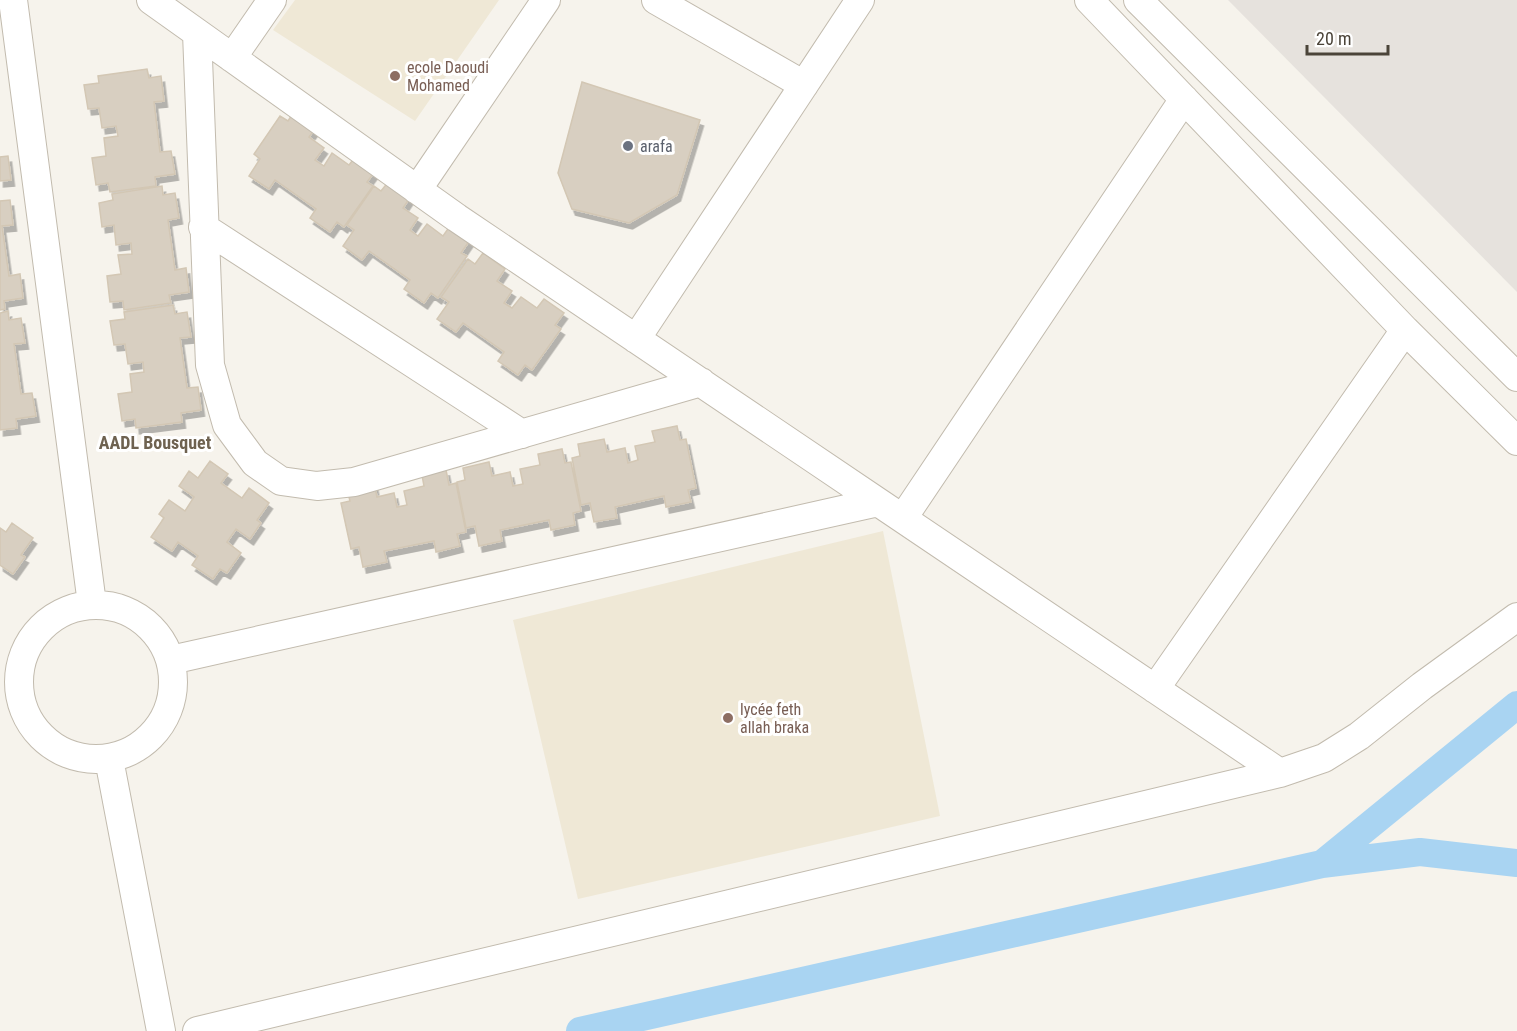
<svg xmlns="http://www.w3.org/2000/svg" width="1517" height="1031" viewBox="0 0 1517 1031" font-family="'Roboto Condensed',sans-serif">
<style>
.industrial{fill:#e6e2dd}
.education{fill:#efe8d6}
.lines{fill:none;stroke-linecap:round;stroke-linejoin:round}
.canal{stroke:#a9d4f2;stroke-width:28}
.building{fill:#d8cfc1;stroke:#d3c7b4;stroke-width:1.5;filter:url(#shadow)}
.minor-casing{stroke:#c2bbae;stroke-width:30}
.minor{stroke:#fff;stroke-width:28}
.education-dot{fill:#8d6e63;stroke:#fff;stroke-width:2}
.worship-dot{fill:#6b7280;stroke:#fff;stroke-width:2}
.labels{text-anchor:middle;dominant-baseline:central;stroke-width:6;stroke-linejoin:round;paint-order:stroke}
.education-label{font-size:16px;fill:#785e54;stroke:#fff;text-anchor:start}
.worship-label{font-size:16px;fill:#5b616d;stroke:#fff;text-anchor:start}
.neighbourhood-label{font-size:18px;font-weight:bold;fill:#6e6250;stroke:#fff}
</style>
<defs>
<filter id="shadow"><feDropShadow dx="3.5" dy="6" stdDeviation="0" flood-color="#0004"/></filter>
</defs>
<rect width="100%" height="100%" fill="#f6f3ec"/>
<path class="industrial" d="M1228 0H1517V292Z"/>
<path class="education" d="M295 0H499L415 121 273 30Z
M883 531 940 816 578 899 513 620Z"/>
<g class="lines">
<path class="canal" d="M1322 864 1517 705
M580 1031 1322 864 1420 852 1517 863"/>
</g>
<path class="building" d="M147 69 149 78 161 76 164 101 154 102 160 152 171 151 175 174 155 177 156 186 110 192 108 183 96 185 92 158 106 156 104 138 118 136 116 126 102 128 99 108 88 109 84 85 99 83 98 76Z
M582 82 700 120 677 195 629 223 572 209 558 173Z
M295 110 317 126 309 137 324 148 315 160 324 166 332 153 349 165 356 156 376 170 367 182 373 186 344 227 337 222 330 232 310 218 316 209 275 180 269 189 249 176 260 159 254 154 280 116 288 121Z
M8 156 11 180 0 181V157Z
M389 181 411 196 403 208 418 218 410 230 418 236 427 224 443 236 450 226 470 240 461 253 467 256 438 298 431 293 424 303 404 289 410 280 369 251 362 260 343 246 354 230 347 225 374 186 381 191Z
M162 186 163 195 175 193 179 218 168 220 175 270 186 268 189 292 169 295 171 303 124 310 123 301 110 302 107 276 121 274 118 255 132 254 131 243 116 245 114 225 102 227 99 203 113 200 112 194Z
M10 200 13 225 2 226 9 276 20 274 23 298 4 301 5 309 0 310V201Z
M483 253 505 269 497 281 512 291 504 303 512 308 521 297 537 308 544 299 564 313 555 325 561 329 532 370 525 365 518 375 498 361 504 352 463 323 456 332 437 319 449 302 441 297 468 259 475 264Z
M173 305 175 314 187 312 191 337 180 338 187 388 198 387 201 410 181 413 182 422 136 428 135 419 122 421 118 394 132 392 130 374 144 372 143 362 128 364 125 344 114 345 110 321 125 319 124 312Z
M8 311 9 320 21 318 25 343 14 344 21 394 32 393 36 416 16 419 17 428 0 430V313Z
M677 426 680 440 686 439 696 488 688 490 691 502 666 507 664 496 615 507 617 518 594 522 590 503 581 505 572 458 580 456 578 444 604 439 607 452 625 448 628 463 638 460 635 446 655 442 652 431Z
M562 449 565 463 571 462 581 511 573 513 575 525 551 530 549 520 500 530 502 541 479 546 475 526 466 528 457 482 465 480 463 468 489 462 492 476 510 472 513 486 523 484 520 469 540 465 538 454Z
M210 461 228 474 221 483 242 498 249 488 269 503 257 520 261 523 250 539 236 529 227 542 241 553 227 573 220 569 213 579 192 565 198 556 178 542 172 551 151 537 164 518 159 514 169 500 185 511 194 497 179 486 189 471 198 478Z
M446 470 449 485 456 483 466 532 457 534 460 546 436 552 434 541 384 551 387 562 363 567 359 547 351 549 341 503 350 501 347 489 374 483 377 497 394 493 397 507 407 505 404 491 424 486 422 475Z
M12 523 33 538 21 555 25 557 13 574 0 565V528L6 532Z"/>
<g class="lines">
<defs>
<path id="minor" d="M13 0 92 604
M151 0 457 218 878 502
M656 0 804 85
M1089 0 1405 330 1517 441
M1138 0 1517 377
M197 33 210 365 227 425 255 463 281 481 317 486 354 482 701 382
M232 58 272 0
M417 190 546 0
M203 227 522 434
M636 339 860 0
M903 518 1184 99
M19 682a77 77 0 1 1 154 0a77 77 0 1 1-154 0Z
M171 660 878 502 1280 773
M1155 689 1405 330
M109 759 161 1031
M197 1031 1280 773 1324 758 1359 736 1422 686 1517 617"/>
</defs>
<use href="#minor" class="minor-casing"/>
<use href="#minor" class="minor"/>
</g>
<g class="education-dot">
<circle cx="395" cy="76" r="6"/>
<circle cx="728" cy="718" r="6"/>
</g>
<circle class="worship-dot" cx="628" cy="146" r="6"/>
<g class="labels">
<g class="education-label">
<text x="407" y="67">ecole Daoudi<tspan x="407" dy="18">Mohamed</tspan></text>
<text x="740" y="709">lycée feth<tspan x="740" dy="18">allah braka</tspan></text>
</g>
<g class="worship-label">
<text x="640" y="146">arafa</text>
</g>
<g class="neighbourhood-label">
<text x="155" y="442">AADL Bousquet</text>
</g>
</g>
<path d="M1307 45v9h81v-9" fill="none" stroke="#4b4439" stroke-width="3"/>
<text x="1316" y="45" font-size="18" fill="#4b4439" stroke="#ffffff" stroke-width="4.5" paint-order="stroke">20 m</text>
</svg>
